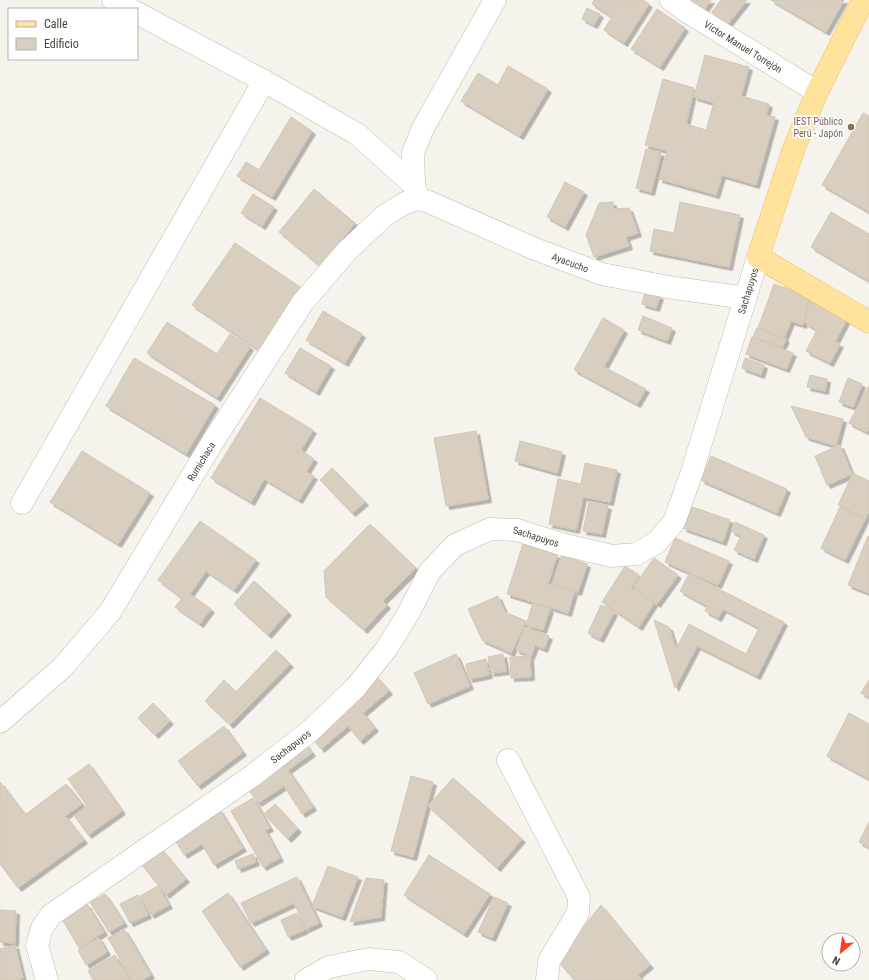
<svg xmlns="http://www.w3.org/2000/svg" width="869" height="980" viewBox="0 0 869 980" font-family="'Roboto Condensed',sans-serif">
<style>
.building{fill:#d8cfc1;stroke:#d3c7b4;filter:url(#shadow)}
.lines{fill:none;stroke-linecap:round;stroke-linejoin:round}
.minor-casing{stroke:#c2bbae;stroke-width:23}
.major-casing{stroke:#e6c16a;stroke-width:23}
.minor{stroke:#fff;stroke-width:22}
.major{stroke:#ffe39c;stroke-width:22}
.education-dot{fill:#8d6e63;stroke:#fff;stroke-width:1.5}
.labels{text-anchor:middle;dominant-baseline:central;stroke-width:3.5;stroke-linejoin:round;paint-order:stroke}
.street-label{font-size:10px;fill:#4b4439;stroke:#fff}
.education-label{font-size:10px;fill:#785e54;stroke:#fff;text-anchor:end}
</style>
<defs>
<filter id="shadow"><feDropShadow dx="3.5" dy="3.5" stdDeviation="0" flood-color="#0004"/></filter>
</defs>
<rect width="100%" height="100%" fill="#f6f3ec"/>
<path class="building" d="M594 0H643L649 4 624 43 604 30 612 17 592 4Z
M689 0H711L704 10Z
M721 0H747L727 25 712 12Z
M771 0H844L826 32Z
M587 8 600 14 594 25 582 19Z
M657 9 685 28 660 67 631 49Z
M705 55 749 67 741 96 769 104 766 115 775 117 756 185 722 175 716 195 659 179 667 151 645 145 663 79 694 88 686 124 706 130 714 103 694 97Z
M508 66 548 89 520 136 461 101 478 73 498 85Z
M863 113 869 116V212L822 185Z
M291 117 312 131 272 197 237 176 246 162 259 170Z
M646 149 661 153 651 192 636 188Z
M565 182 584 192 565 227 547 217Z
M314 189 355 223 320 266 279 232Z
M253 194 274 207 262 226 241 213Z
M613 202V209L629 208 638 233 626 237 629 246 594 257 586 235 599 203Z
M680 202 740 215 729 267 650 251 654 229 674 233Z
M831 212 869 234V281L811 247Z
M235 243 303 289 260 351 192 305Z
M774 284 809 296 803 325 791 321 784 338 758 328Z
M645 292 660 296 656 308 642 304Z
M810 297 848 317 835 342 840 344 830 363 806 351 817 330 805 323Z
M323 311 362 334 345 363 306 340Z
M643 316 672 328 667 341 638 330Z
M603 318 624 330 604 367 646 389 637 404 574 370Z
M167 322 217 354 230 334 250 347 217 398 147 353Z
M757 328 786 339 782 347 753 337Z
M752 337 793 353 786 369 746 354Z
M300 348 331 366 316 392 285 373Z
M134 358 215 405 186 454 106 406Z
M745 358 764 365 761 375 742 368Z
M810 375 827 379 825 391 807 387Z
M848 378 862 384 853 407 839 402Z
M868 387H869V427L867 432 849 423Z
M260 398 313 430 301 450 314 459 306 472 314 476 299 500 264 479 251 502 211 478Z
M791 406 843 419 836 446 806 437Z
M476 431 488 499 446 506 434 438Z
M520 441 562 452 557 473 515 461Z
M840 445 852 474 827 485 815 456Z
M82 451 150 493 118 544 50 502Z
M711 456 787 489 777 513 701 480Z
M585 463 617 470 610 502 583 497 576 530 549 524 558 479 581 484Z
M332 468 365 502 352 513 320 480Z
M853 473 869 481V511L865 519 838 505Z
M589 502 608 506 602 534 583 531Z
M690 506 730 520 723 542 683 528Z
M840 507 865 519 845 560 821 548Z
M200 521 256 560 234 590 206 571 190 594 211 609 200 624 175 607 182 598 158 580Z
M735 522 764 535 754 559 734 550 741 536 731 531Z
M370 524 416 568 383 601 387 605 364 630 326 597 324 571Z
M868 536 869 537V593L848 585Z
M675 538 729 561 718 585 665 562Z
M523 544 557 555 548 584 574 592 568 613 507 594Z
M562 555 587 564 578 592 552 584Z
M654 558 678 575 657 604 633 587Z
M625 566 639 575 631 588 654 603 639 627 602 602Z
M689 574 784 622 757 676 697 646 675 688 654 620 669 627 676 649 689 624 746 654 759 628 723 609 718 618 705 611 707 606 680 591Z
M254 581 288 612 268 635 234 604Z
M498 596 505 612 526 621 511 653 482 640 468 609Z
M533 603 550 609 543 630 526 625Z
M601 605 614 612 600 639 588 633Z
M525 627 549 636 544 649 535 645 531 656 516 650Z
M276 650 290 664 230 725 205 701 224 680 236 692Z
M456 654 470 686 428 704 414 673Z
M503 654 506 671 491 673 488 657Z
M530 656 531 677 511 678 510 657Z
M486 659 489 675 469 679 466 664Z
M377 677 389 691 363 713 375 728 360 741 348 726 321 749 309 734Z
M869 680V697L861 693Z
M153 703 170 721 155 735 138 718Z
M849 713 869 724V779L827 756Z
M224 726 243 752 198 786 178 761Z
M304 742 312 753 288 770 313 807 302 814 284 786 258 803 244 783Z
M89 764 122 811 88 835 74 815 87 806 68 779Z
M411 776 433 782 413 857 391 851Z
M453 778 522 839 497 868 428 806Z
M0 782 25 815 66 784 82 804 65 816 84 840 18 888 0 864Z
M253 798 270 828 265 830 280 858 263 867 231 811Z
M275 804 298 829 288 839 264 814Z
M219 809 243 848 214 865 202 844 184 855 173 836Z
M869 822V847L859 842Z
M158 845 186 879 166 895 138 860Z
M253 854 256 862 238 869 235 861Z
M429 855 490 894 464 934 404 895Z
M328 866 358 877 342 917 312 906Z
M297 877 319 923 306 929 294 903 251 923 241 903Z
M366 878 384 880 381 917 350 922Z
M158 886 169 905 151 915 140 896Z
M228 893 266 950 240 967 202 911Z
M105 894 124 923 109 932 90 902Z
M138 895 148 915 130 923 120 904Z
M494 897 508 903 492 938 478 932Z
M87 904 104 932 79 948 62 919Z
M601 905 650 965 638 975 643 980H574L557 960Z
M0 910 16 911 15 943 0 942Z
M297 913 305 930 288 937 281 920Z
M124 929 151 975 142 980H132L108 938Z
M99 938 107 952 86 965 78 950Z
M15 945 23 978 17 980H0V949Z
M115 955 130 980H93L88 971Z"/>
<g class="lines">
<defs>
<g id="minor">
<path d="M113 0 130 9"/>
<path id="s1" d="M671 0 686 11 817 92"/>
<path d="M137 13 264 81 357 134 414 185"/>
<path d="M417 194 414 185 413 153 423 128 495 0"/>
<path d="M22 503 264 81"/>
<path id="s2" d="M0 722 63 667 110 612 212 443 303 302 346 252 384 216 405 203 418 199 429 202 535 249 602 274 668 287 746 298"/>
<path d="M508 760 579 897 578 913 549 961 547 980"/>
<path id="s3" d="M47 980 37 945 42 928 51 915 252 776 310 731 356 687 387 648 408 614 430 571 455 545 490 529 517 530 561 544 612 556 636 554 656 543 674 522 692 472 758 257"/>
<path d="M306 980 329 967 369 959 399 962 426 980"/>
</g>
<path id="major" d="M863 0 817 92 794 148 758 257 869 322"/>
</defs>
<use href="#minor" class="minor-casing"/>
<use href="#major" class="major-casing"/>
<use href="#minor" class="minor"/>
<use href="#major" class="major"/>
</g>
<circle class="education-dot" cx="851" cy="127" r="4"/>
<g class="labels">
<g class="street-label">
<text stroke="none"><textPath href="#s1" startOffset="86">Víctor Manuel Torrejón</textPath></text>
<text stroke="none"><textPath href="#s2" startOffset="843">Ayacucho</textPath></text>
<text stroke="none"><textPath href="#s3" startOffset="1107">Sachapuyos</textPath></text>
<text stroke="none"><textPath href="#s2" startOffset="332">Rumichaca</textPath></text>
<text stroke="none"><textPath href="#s3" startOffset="711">Sachapuyos</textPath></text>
<text stroke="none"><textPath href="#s3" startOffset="363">Sachapuyos</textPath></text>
</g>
<g class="education-label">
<text x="843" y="121">IEST Público<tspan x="843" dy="12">Perú - Japón</tspan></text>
</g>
</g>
<rect x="8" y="8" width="130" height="52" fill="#ffffff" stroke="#b7b4b0"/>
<rect x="16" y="21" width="20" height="6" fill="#ffe39c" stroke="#b7b4b0"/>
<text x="44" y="28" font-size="12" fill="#4b4439">Calle</text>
<rect x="16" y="38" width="20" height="12" fill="#d8cfc1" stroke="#b7b4b0"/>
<text x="44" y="48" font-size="12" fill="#4b4439">Edificio</text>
<g transform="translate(841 952) rotate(209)"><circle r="19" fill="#ffffff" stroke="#b7b4b0"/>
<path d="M0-3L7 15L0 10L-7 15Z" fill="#fc3f1d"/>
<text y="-6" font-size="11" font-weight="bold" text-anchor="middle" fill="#4b4439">N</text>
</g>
</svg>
